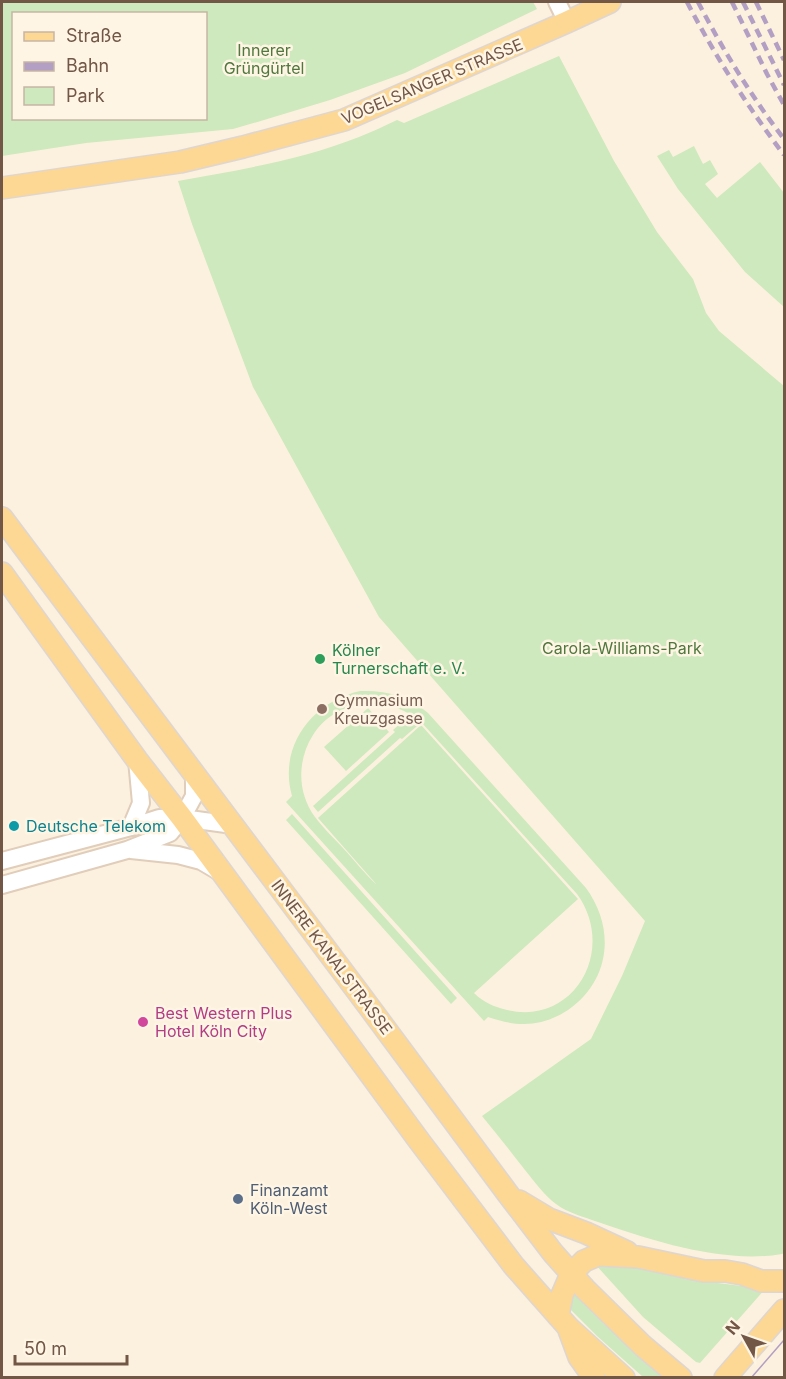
<svg xmlns="http://www.w3.org/2000/svg" width="786" height="1379" viewBox="0 0 786 1379" font-family="Inter,sans-serif">
<style>
.green{fill:#cee9bd;fill-rule:evenodd}
.lines{fill:none;stroke-linecap:round;stroke-linejoin:round}
.minor-casing{stroke:#e0cdba;stroke-width:20}
.major-casing{stroke:#ddd6d3;stroke-width:24}
.minor{stroke:#fff;stroke-width:16}
.major{stroke:#fdd794;stroke-width:21}
.tram{stroke:#b39ec4;stroke-width:1.5}
.rail{stroke:#b39ec4;stroke-width:4.5;stroke-dasharray:9 6;stroke-linecap:butt}
.leisure-dot{fill:#2e9e5b;stroke:#fff5e4;stroke-width:2}
.education-dot{fill:#8d6e63;stroke:#fff5e4;stroke-width:2}
.culture-dot{fill:#0f9aa8;stroke:#fff5e4;stroke-width:2}
.hotel-dot{fill:#d1479c;stroke:#fff5e4;stroke-width:2}
.service-dot{fill:#5c6f8a;stroke:#fff5e4;stroke-width:2}
.labels{text-anchor:middle;dominant-baseline:central;stroke-width:5;stroke-linejoin:round;paint-order:stroke}
.park-label{font-size:16px;fill:#4e783e;stroke:#fff5e4}
.street-label{font-size:16px;fill:#725646;stroke:#fff5e4}
.leisure-label{font-size:16px;fill:#27864d;stroke:#fff5e4;text-anchor:start}
.education-label{font-size:16px;fill:#785e54;stroke:#fff5e4;text-anchor:start}
.culture-label{font-size:16px;fill:#0d838f;stroke:#fff5e4;text-anchor:start}
.hotel-label{font-size:16px;fill:#b23c85;stroke:#fff5e4;text-anchor:start}
.service-label{font-size:16px;fill:#4e5e75;stroke:#fff5e4;text-anchor:start}
</style>
<rect width="100%" height="100%" fill="#fcf1de"/>
<path class="green" d="M2 2H533L537 9 405 73 330 100 264 120 233 129 86 143 2 156ZM14 14H206V118H14Z
M559 56 614 161 657 232 693 279 706 313 719 331 784 386V1253L782 1254C724 1264 653 1241 598 1222 584 1217 568 1213 556 1204 544 1195 534 1181 525 1170 511 1152 497 1134 482 1116L591 1039 622 976 645 921 379 617 253 387 192 224 178 181C239 170 301 160 359 137 372 132 384 126 397 120L404 123Z
M694 146 703 164 710 160 718 174 705 184 717 198 760 162 784 193V307L745 272 678 189 657 156 669 150 673 157Z
M360 691C386 690 408 696 428 713L586 888C616 929 610 981 568 1010 554 1019 540 1024 524 1024 512 1024 500 1021 488 1017L484 1021 286 802 292 796C278 746 312 702 360 691ZM371 703C391 704 407 710 422 723L577 894C617 949 575 1026 507 1010 494 1007 483 1002 474 993L578 899 421 725 318 818 377 885C365 874 354 860 343 848 334 838 323 828 315 817 297 793 297 760 313 735 326 714 347 705 371 703Z
M368 708 389 732 346 771 324 747Z
M409 716 417 726 402 739 400 738 318 812 313 806 395 732 393 730Z
M292 814 457 998 451 1004 286 820Z
M611 1261 718 1283 765 1289 700 1363 696 1362 643 1317 595 1264Z
M574 1292 604 1324 664 1377H643L597 1336 570 1309 569 1305Z"/>
<g class="lines">
<defs>
<path id="minor" d="M557 2 567 22
M131 827 141 803 137 760
M131 850 178 855 201 861 218 871
M2 861 131 827 159 818H182L233 825
M2 885 127 850 170 833 182 818 194 796V774"/>
<path id="major" d="M2 188 180 162 243 147 344 120 567 22 610 2
M2 518 358 992 508 1194 553 1253 585 1289 643 1346 681 1378
M2 573 137 760 182 818 420 1142 514 1266 568 1327 624 1378
M519 1201 549 1219 586 1233 627 1252
M558 1316 562 1295 571 1274 584 1261 598 1255 638 1257 704 1271H725L742 1274 761 1281H784
M569 1330 579 1357 594 1378
M725 1378 784 1310"/>
</defs>
<use href="#minor" class="minor-casing"/>
<use href="#major" class="major-casing"/>
<use href="#minor" class="minor"/>
<use href="#major" class="major"/>
<path class="tram" d="M751 1378 784 1340"/>
<path class="rail" d="M687 2C715 56 748 107 784 155
M698 2C723 50 751 96 784 139
M732 2 767 74 784 105
M743 2 784 85
M756 2 784 60"/>
</g>
<circle class="leisure-dot" cx="320" cy="659" r="6"/>
<circle class="education-dot" cx="322" cy="709" r="6"/>
<circle class="culture-dot" cx="14" cy="826" r="6"/>
<circle class="hotel-dot" cx="143" cy="1022" r="6"/>
<circle class="service-dot" cx="238" cy="1199" r="6"/>
<g class="labels">
<g class="park-label">
<text x="264" y="50">Innerer<tspan x="264" dy="18">Grüngürtel</tspan></text>
<text x="622" y="648">Carola-Williams-Park</text>
</g>
<g class="street-label">
<text transform="translate(432 81) rotate(-23)">VOGELSANGER STRASSE</text>
<text transform="translate(332 957) rotate(53)">INNERE KANALSTRASSE</text>
</g>
<g class="leisure-label">
<text x="332" y="650">Kölner<tspan x="332" dy="18">Turnerschaft e. V.</tspan></text>
</g>
<g class="education-label">
<text x="334" y="700">Gymnasium<tspan x="334" dy="18">Kreuzgasse</tspan></text>
</g>
<g class="culture-label">
<text x="26" y="826">Deutsche Telekom</text>
</g>
<g class="hotel-label">
<text x="155" y="1013">Best Western Plus<tspan x="155" dy="18">Hotel Köln City</tspan></text>
</g>
<g class="service-label">
<text x="250" y="1190">Finanzamt<tspan x="250" dy="18">Köln-West</tspan></text>
</g>
</g>
<rect width="786" height="1379" fill="none" stroke="#725646" stroke-width="6"/>
<rect x="12" y="12" width="195" height="108" fill="#fff5e4" stroke="#c7b5a5" stroke-width="1.5"/>
<rect x="24" y="32" width="30" height="9" fill="#fdd794" stroke="#c7b5a5" stroke-width="1.5"/>
<text x="66" y="42" font-size="18" fill="#725646">Straße</text>
<rect x="24" y="62" width="30" height="9" fill="#b39ec4" stroke="#c7b5a5" stroke-width="1.5"/>
<text x="66" y="72" font-size="18" fill="#725646">Bahn</text>
<rect x="24" y="87" width="30" height="18" fill="#cee9bd" stroke="#c7b5a5" stroke-width="1.5"/>
<text x="66" y="102" font-size="18" fill="#725646">Park</text>
<g transform="translate(744 1337) rotate(310)" stroke="#fff5e4" stroke-width="4.5" paint-order="stroke">
<path d="M0-4.5L10 22L0 15L-10 22Z" fill="#725646"/>
<text y="-9" font-size="16" font-weight="bold" text-anchor="middle" fill="#725646">N</text>
</g>
<path d="M15 1355v9h112v-9" fill="none" stroke="#725646" stroke-width="3"/>
<text x="24" y="1355" font-size="18" fill="#725646" stroke="#fff5e4" stroke-width="4.5" paint-order="stroke">50 m</text>
</svg>
